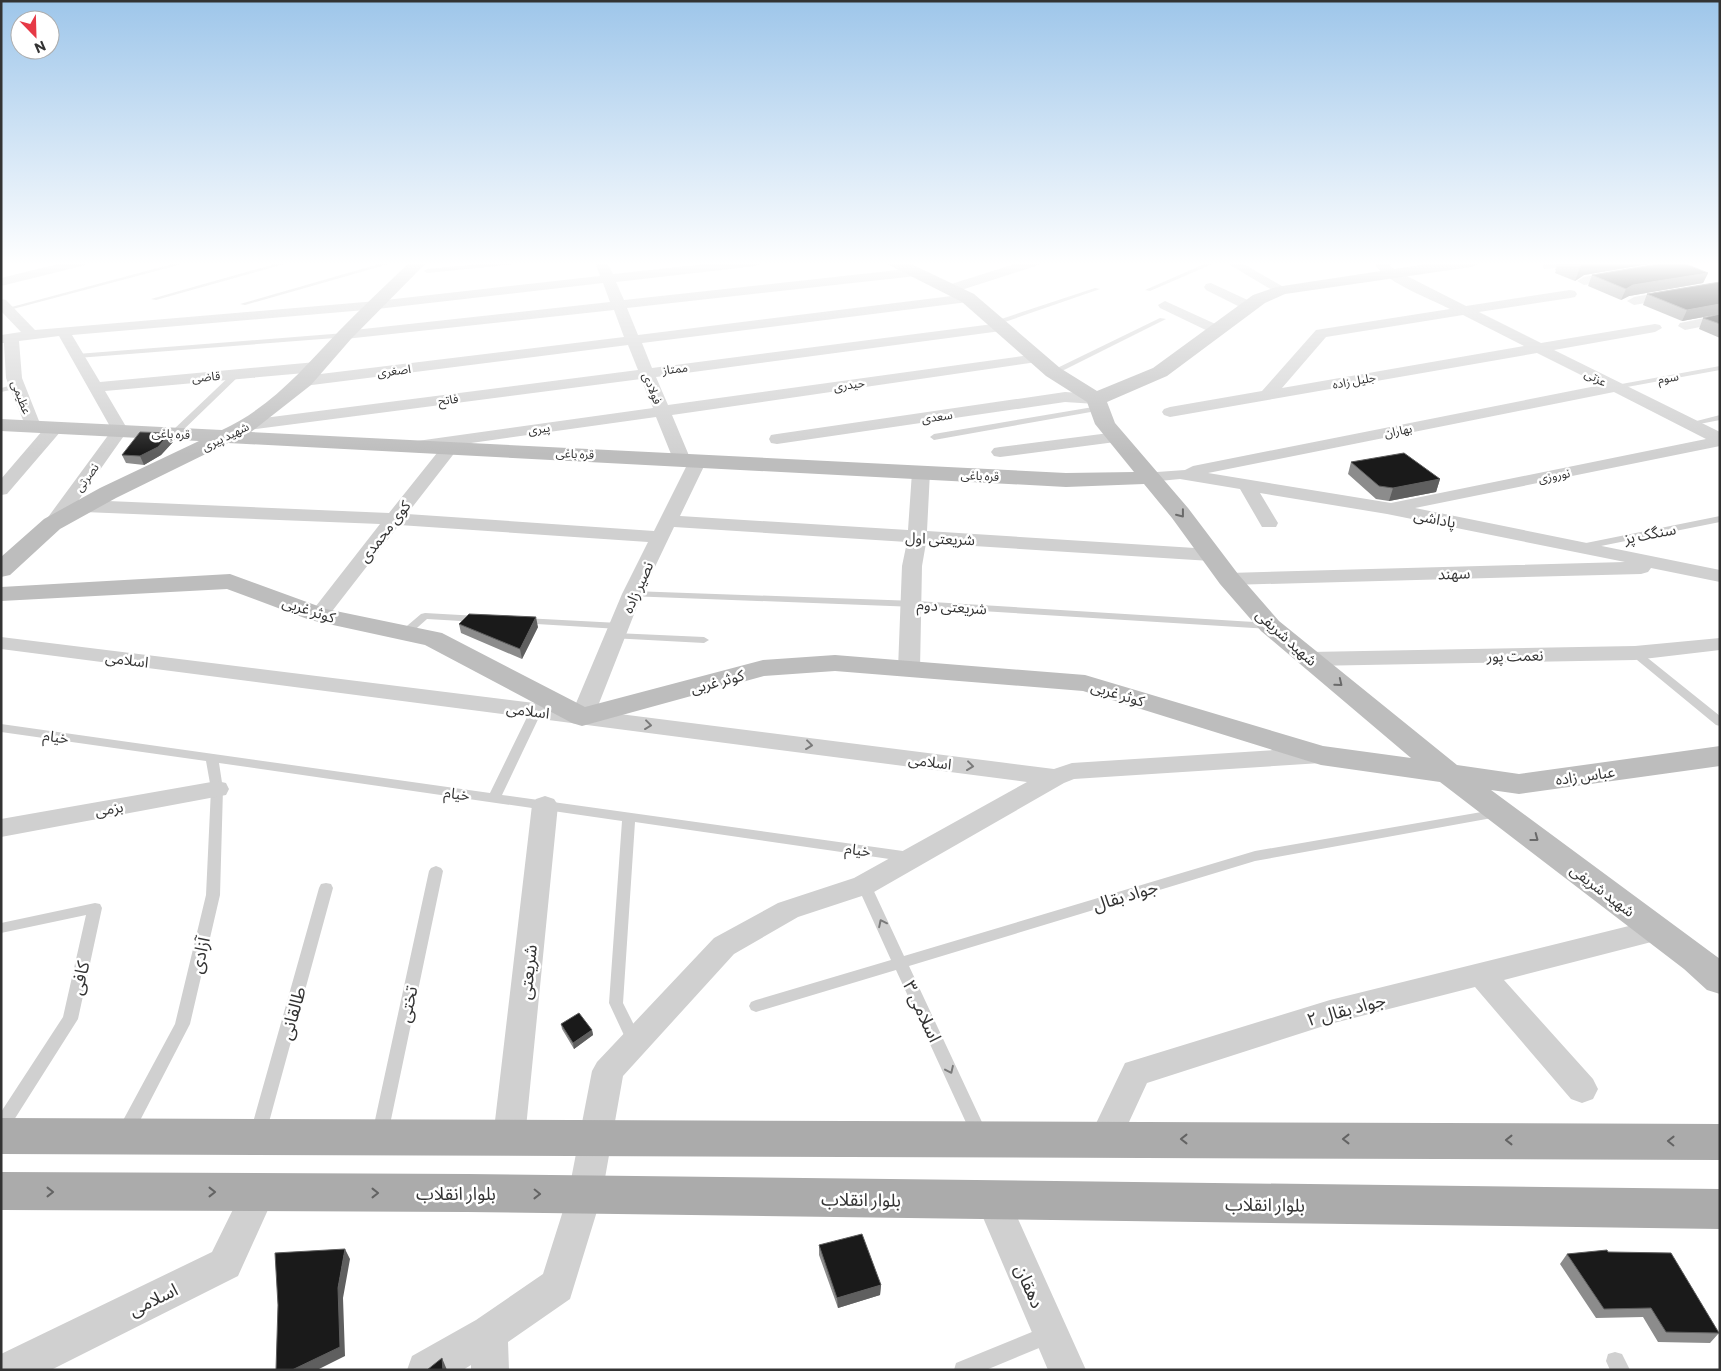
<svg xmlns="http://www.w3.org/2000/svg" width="1721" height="1371" viewBox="0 0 1721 1371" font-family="Commissioner,'Noto Sans Arabic',sans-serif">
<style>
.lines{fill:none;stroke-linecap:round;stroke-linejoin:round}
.lane{fill:#d0d0d0;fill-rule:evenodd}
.street{fill:#d0d0d0;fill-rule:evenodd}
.secondary{fill:#bdbdbd;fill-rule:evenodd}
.primary{fill:#ababab;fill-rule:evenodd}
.wall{fill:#8c8c8c}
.shaded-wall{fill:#5f5f5f}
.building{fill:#1a1a1a;stroke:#5f5f5f}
.oneway{stroke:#6a6a6a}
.oneway2{stroke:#7a7a7a}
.oneway3{stroke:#636363}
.labels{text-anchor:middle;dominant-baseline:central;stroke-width:5;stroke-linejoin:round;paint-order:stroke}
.far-street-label{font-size:12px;fill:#333;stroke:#fff}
.street-label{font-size:15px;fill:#333;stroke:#fff}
.near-street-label{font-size:18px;fill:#333;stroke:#fff}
</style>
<rect width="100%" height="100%" fill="#fff"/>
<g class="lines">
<path class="lane" d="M180 262H190L9 310 4 309Z
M282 262H292L156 300 151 299Z
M386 262H396L245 305 240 304Z
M500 262H521L518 264 427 273 424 271 427 269Z
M1209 262H1217L1150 291 1145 290Z
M1095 288 1100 289 999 324 992 322Z
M1160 318 1166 319 1056 374 1049 372Z
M345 333 349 335 348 337 77 358 73 356 77 354Z
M1720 366V370L1616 389 1612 387 1616 385Z
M234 372 241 374 178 435H172V431Z
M17 384 21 386 20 388 1 392V388Z
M1099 406 1103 408 1102 410 934 440 930 437 934 434Z
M1720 415V420L1689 426 1685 424Z
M1720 516V522L1581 550 1576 547 1581 544Z
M632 591 916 601 1270 623 1275 626 1270 629 916 607 628 596 627 594 628 592Z
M425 613 478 616 483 619 478 622 427 619 409 635H401L400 633 401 631 421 614Z
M524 618 619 623 624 626 619 629 520 623 519 621 520 619Z
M615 633 704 637 709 640 704 643 611 638 610 636Z
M1635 650 1639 651 1720 716V726L1716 725 1631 655 1630 653Z
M536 707 542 711 502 795 910 852 915 854 917 857 915 860 910 862 635 822 623 1003 642 1041 639 1046 634 1047 629 1046 609 1003 622 821 219 763 223 789 220 895 190 1024 132 1136 126 1138 120 1136 118 1131 120 1126 175 1024 206 895 211 789 206 761 1 732V724L490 793 530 711Z
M1499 809 1503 810 1505 813 1503 816 1255 861 909 966 988 1135 986 1140 980 1142 974 1140 896 970 756 1012 751 1010 749 1006 751 1002 756 1000 891 960 857 885 859 881 864 880 869 881 871 885 904 956 1255 851Z
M436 866 441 868 443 871 388 1134 386 1139 380 1141 374 1139 372 1134 429 871 431 868Z
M326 883 331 884 333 888 266 1133 264 1138 258 1140 252 1138 250 1133 319 888 321 884Z
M95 903 100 904 102 908 78 1019 7 1131 1 1133V1112L63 1017 86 915 1 933V923Z
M1049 1325 1056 1327 1058 1334 1056 1341 986 1370H954L956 1363Z
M1615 1352 1622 1354 1630 1370H1610L1606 1361 1608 1354Z"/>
<path class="street" d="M66 262H87L86 265 1 286V278Z
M595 262H607L613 274 723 262H762L756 266 616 282 624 300 916 268 923 272 916 276 627 308 638 335 968 294 975 298 968 302 642 343 652 368 1001 323 1008 327 1001 331 656 377 668 405 1037 354 1044 358 1037 362 672 415 690 458 698 455 704 456 707 460 680 516 908 530 912 472 915 468H927L930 472 927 531 1211 549 1218 551 1221 555 1218 559 1211 561 926 543 922 566 920 669 917 674 909 676 901 674 898 669 902 566 907 542 674 527 642 594 596 711 1054 769 1072 763 1321 747 1330 749 1333 755 1330 761 1321 763 1074 779 1064 783 874 892 798 917 734 954 623 1076 602 1195 570 1299 508 1342 509 1370H471V1365L463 1370H407L412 1356 476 1320 543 1274 568 1195 592 1071 597 1062 714 938 778 903 854 878 1027 782 1 649V637L574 708 622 594 648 542 399 525 326 619 319 621 312 619 309 615 380 524 84 512 77 510 75 506 77 502 84 500 389 513 441 448 416 451 410 450 407 446 410 442 653 408 641 379 249 430 243 429 241 425 243 421 249 420 638 370 628 345 304 386 296 381 304 376 624 337 614 310 345 339 338 335 345 331 610 302 603 283 377 309 72 335 100 382 316 362 324 367 316 372 105 391 128 430 59 528H45L43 524 112 430 59 336 19 341 22 378 41 426 39 430H27L6 378 4 343H1V335L21 332 1 311V299L6 300 35 330 377 301 600 276ZM656 417 673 459 676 463H688L654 531 407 514 456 451 457 445Z
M1021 262H1040L1039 265 955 292 950 293 943 289 945 286Z
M1225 262H1240L1289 290 1287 293H1277Z
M1376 262H1395L1390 266 1397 271 1466 306 1570 290 1575 291 1577 294 1575 297 1570 298 1479 312 1541 343 1655 324 1660 325 1662 328 1655 332 1554 350 1720 432V446L1415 508 1720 570V582L1651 568 1648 572 1641 574 1229 585 1222 583 1219 579 1222 575 1229 573 1625 562 1387 514 1260 493 1278 523 1276 527H1262L1240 489 1180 479 1149 482 1143 481 1140 477 1143 473 1185 470 1193 466 1601 385 1537 353 1170 417 1164 415 1162 412 1164 409 1170 407 1262 391 1316 330 1450 309C1429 298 1389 284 1375 265ZM1463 315 1524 346 1282 388 1326 337ZM1614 392 1706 439 1391 503 1208 473Z
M1551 262H1582L1576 266 1544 269 1543 266 1544 263Z
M1621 271 1628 275 1626 278 1584 285 1577 281 1584 277Z
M1720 282V290L1634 305 1627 301 1634 297Z
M1211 283 1254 303 1256 306 1254 309H1244L1206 290 1204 287 1206 284Z
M1165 301 1222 327 1224 330 1222 333H1212L1160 308 1158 305Z
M1720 315V323L1685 330 1678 326 1680 323Z
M1065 392 1096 394 1104 399 1096 404 1065 402 777 444 771 443 769 439 771 435 777 434Z
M55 422 61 423 63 427 61 431 7 494 1 495V479L49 423Z
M1117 432 1123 433 1125 437 1123 441 1000 457 994 456 991 452 994 448 1000 447Z
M1720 638V650L1635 660 1310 666 1302 664 1299 659 1302 654 1310 652 1635 646Z
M217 781 226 783 229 789 226 795 1 837V819Z
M545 796 554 799 558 805 525 1138 521 1148 509 1153 497 1148 493 1138 532 805 536 799Z
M1657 919 1667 922 1671 930 1667 938 1504 980 1593 1079 1598 1089 1593 1099 1582 1103 1571 1099 1475 987 1330 1024 1147 1083 1117 1148 1105 1153 1093 1148 1089 1138 1125 1063 1330 1000Z
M259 1176 271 1181 276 1192 238 1276 51 1370H1V1354L212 1252 247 1181Z
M993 1185 1005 1190 1086 1370H1048L976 1201 981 1190Z"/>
<path class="secondary" d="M410 262H427L351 339 311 385 251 432 1066 473 1134 472 1095 424 1087 402 1046 376 962 302 889 265 887 262H907L974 294 1060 368 1097 391 1153 368 1253 295 1276 287 1440 262H1479L1477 265 1471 267 1285 294 1265 303 1167 376 1107 402 1115 423 1188 508 1238 574 1279 621 1457 765 1519 774 1720 746V766L1519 794 1491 790 1720 959V994L1707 990 1684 969 1440 782 1321 765 1083 691 835 671 764 676 582 726 572 723 425 645 310 620 227 589 1 601V587L230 574 326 609 442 633 585 707 763 660 835 655 1085 675 1323 746 1411 758 1261 631 1220 584 1172 518 1144 484 1066 487 228 443 116 498 60 529 10 575 1 577V557L44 519 100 488 199 441 1 431V419L222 430C271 407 302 370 338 332 361 308 386 285 410 262Z"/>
<path class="primary" d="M1 1118 1720 1124V1160L1 1154Z
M1 1172 467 1174 1720 1189V1229L467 1212 1 1210Z"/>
</g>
<path class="wall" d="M1558 262H1654V263L1584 275 1575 281 1555 273 1556 270H1555Z
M1708 273 1703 283 1629 296 1621 300 1588 286 1592 275Z
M1720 282V314L1682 321 1643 305 1647 294Z
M1720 314V338L1699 329 1703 318Z
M173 442 161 455 144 465 126 463 122 455Z
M1351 462 1440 479 1436 492 1389 501 1376 499 1348 474Z
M459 624 538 627 522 659 461 633Z
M561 1024 592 1030 593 1035 574 1049 562 1029Z
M819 1245 881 1285 880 1295 838 1308 819 1255Z
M1608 1252 1719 1333 1710 1343 1658 1342 1643 1317 1596 1318 1560 1264 1567 1254Z"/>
<path class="shaded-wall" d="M1582 262H1654V263L1584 275 1575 281Z
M1708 273 1703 283 1629 296 1621 300 1626 289 1633 285Z
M1720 304V314L1682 321 1687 310Z
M170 433 173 442 161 455 144 465 140 456Z
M1440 479 1436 492 1389 501 1393 488Z
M536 617 538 627 522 659 520 649Z
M592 1030 593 1035 574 1049 573 1043Z
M345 1249 350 1259 343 1298 345 1356 317 1370H292L338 1288Z
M881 1285 880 1295 838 1308 837 1298Z
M442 1358 447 1370H443Z"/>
<path class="building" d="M1670 262H1681L1708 273 1633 285 1626 289 1592 275Z
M1720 282V304L1687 310 1647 294Z
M1720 314V324L1703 318Z
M140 432 170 433 158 447 140 456 122 455Z
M1404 453 1440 479 1393 488 1379 486 1351 462Z
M469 614 536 617 520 649 459 624Z
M579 1013 592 1030 573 1043 561 1024Z
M862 1234 881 1285 837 1298 819 1245Z
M345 1249 338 1288 340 1347 292 1370H276L278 1305 275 1253Z
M1607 1250 1608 1252 1671 1253 1719 1333 1666 1332 1651 1308 1604 1309 1567 1254Z
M442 1358 443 1370H427Z"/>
<defs><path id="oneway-chevron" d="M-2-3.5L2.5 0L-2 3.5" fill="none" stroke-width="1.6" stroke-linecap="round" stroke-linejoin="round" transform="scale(1.25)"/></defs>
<g class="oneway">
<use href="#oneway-chevron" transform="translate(1181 514) rotate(52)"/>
<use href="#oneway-chevron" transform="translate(1339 683) rotate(39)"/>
<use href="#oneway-chevron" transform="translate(1535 838) rotate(37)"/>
</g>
<g class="oneway2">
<use href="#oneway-chevron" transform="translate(648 725) rotate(7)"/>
<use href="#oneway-chevron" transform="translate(809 745) rotate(7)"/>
<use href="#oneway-chevron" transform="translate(970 766) rotate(7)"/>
<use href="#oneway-chevron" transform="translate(882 923) rotate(-116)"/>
<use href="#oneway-chevron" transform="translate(950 1070) rotate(65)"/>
</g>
<g class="oneway3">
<use href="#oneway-chevron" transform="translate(1184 1139) rotate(-180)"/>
<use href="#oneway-chevron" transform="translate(1346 1139) rotate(-180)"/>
<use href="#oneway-chevron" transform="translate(1509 1140) rotate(-180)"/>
<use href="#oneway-chevron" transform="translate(1671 1141) rotate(-179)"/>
<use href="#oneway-chevron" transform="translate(50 1192)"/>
<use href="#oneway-chevron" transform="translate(212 1192)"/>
<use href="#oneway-chevron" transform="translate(375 1193)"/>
<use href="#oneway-chevron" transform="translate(537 1194) rotate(1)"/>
</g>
<linearGradient id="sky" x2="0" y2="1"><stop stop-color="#9ec6ea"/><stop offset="0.58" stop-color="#fff"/><stop offset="1" stop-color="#fff" stop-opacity="0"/></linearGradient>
<rect width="1721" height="454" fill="url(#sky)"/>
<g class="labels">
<g class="far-street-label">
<text transform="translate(675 368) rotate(-7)">ممتاز</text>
<text transform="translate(394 370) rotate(-7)">اصغری</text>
<text transform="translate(206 376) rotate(-5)">قاضی</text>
<text transform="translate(1596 377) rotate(27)">عزتی</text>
<text transform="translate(1668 377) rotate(-10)">سوم</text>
<text transform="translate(1354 380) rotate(-10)">جلیل زاده</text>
<text transform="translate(849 384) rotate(-8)">حیدری</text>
<text transform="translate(653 388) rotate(68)">فولادی</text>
<text transform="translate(22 397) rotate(69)">عظیمی</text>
<text transform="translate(448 399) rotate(-8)">فاتح</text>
<text transform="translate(937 416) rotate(-8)">سعدی</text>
<text transform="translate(539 428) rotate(-8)">پیری</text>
<text transform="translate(1398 430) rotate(-11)">بهاران</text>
<text transform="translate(171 433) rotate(3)">قره باغی</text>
<text transform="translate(225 436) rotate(-26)">شهید پیری</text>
<text transform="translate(575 453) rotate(3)">قره باغی</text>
<text transform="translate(980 475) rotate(3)">قره باغی</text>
<text transform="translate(1554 475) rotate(-11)">نوروزی</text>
<text transform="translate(86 477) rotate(-54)">نصرتی</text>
</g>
<g class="street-label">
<text transform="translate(1435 518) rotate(11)">پاداشی</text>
<text transform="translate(384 531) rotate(-52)">کوی محمدی</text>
<text transform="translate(1650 533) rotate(-11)">سنگک پز</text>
<text transform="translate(940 538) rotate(2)">شریعتی اول</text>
<text transform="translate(1454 573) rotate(-2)">سهند</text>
<text transform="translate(637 587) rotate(-66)">نصیر زاده</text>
<text transform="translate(952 606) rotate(4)">شریعتی دوم</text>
<text transform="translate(309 609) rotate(18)">کوثر غربی</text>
<text transform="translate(1287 637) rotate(42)">شهید شریفى</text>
<text transform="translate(1515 655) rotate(-1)">نعمت پور</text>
<text transform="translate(127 659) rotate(7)">اسلامی</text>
<text transform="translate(717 681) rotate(-15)">کوثر غربی</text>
<text transform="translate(1118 693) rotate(17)">کوثر غربی</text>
<text transform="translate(528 710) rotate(7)">اسلامی</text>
<text transform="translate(56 736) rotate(8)">خیام</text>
<text transform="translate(930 761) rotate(7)">اسلامی</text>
<text transform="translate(1585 775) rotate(-8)">عباس زاده</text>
<text transform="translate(457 793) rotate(8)">خیام</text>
<text transform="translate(109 808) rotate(-10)">بزمی</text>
<text transform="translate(858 849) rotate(8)">خیام</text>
<text transform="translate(1603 890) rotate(37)">شهید شریفى</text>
</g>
<g class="near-street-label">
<text transform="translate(1125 895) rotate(-17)">جواد بقال</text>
<text transform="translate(199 955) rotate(-77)">آزادی</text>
<text transform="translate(527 972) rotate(-84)">شریعتی</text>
<text transform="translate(79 978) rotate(-77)">کافی</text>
<text transform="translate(407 1004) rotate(-78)">تختی</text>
<text transform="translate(1346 1009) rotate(-15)">جواد بقال ۲</text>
<text transform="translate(923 1011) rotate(65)">اسلامی ۳</text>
<text transform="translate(292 1013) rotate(-74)">طالقانی</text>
<text x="456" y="1193">بلوار انقلاب</text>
<text transform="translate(861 1199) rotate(1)">بلوار انقلاب</text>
<text transform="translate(1265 1204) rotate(1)">بلوار انقلاب</text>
<text transform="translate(1030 1286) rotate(66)">دهقان</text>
<text transform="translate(153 1299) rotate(-26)">اسلامی</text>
</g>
</g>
<rect width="1721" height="1371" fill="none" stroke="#333333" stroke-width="5"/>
<g transform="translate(35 35) rotate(157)"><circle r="24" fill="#ffffff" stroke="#adadad"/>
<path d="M0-4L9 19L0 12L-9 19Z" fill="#e63946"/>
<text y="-8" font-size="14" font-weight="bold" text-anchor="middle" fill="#333333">N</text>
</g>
</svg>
